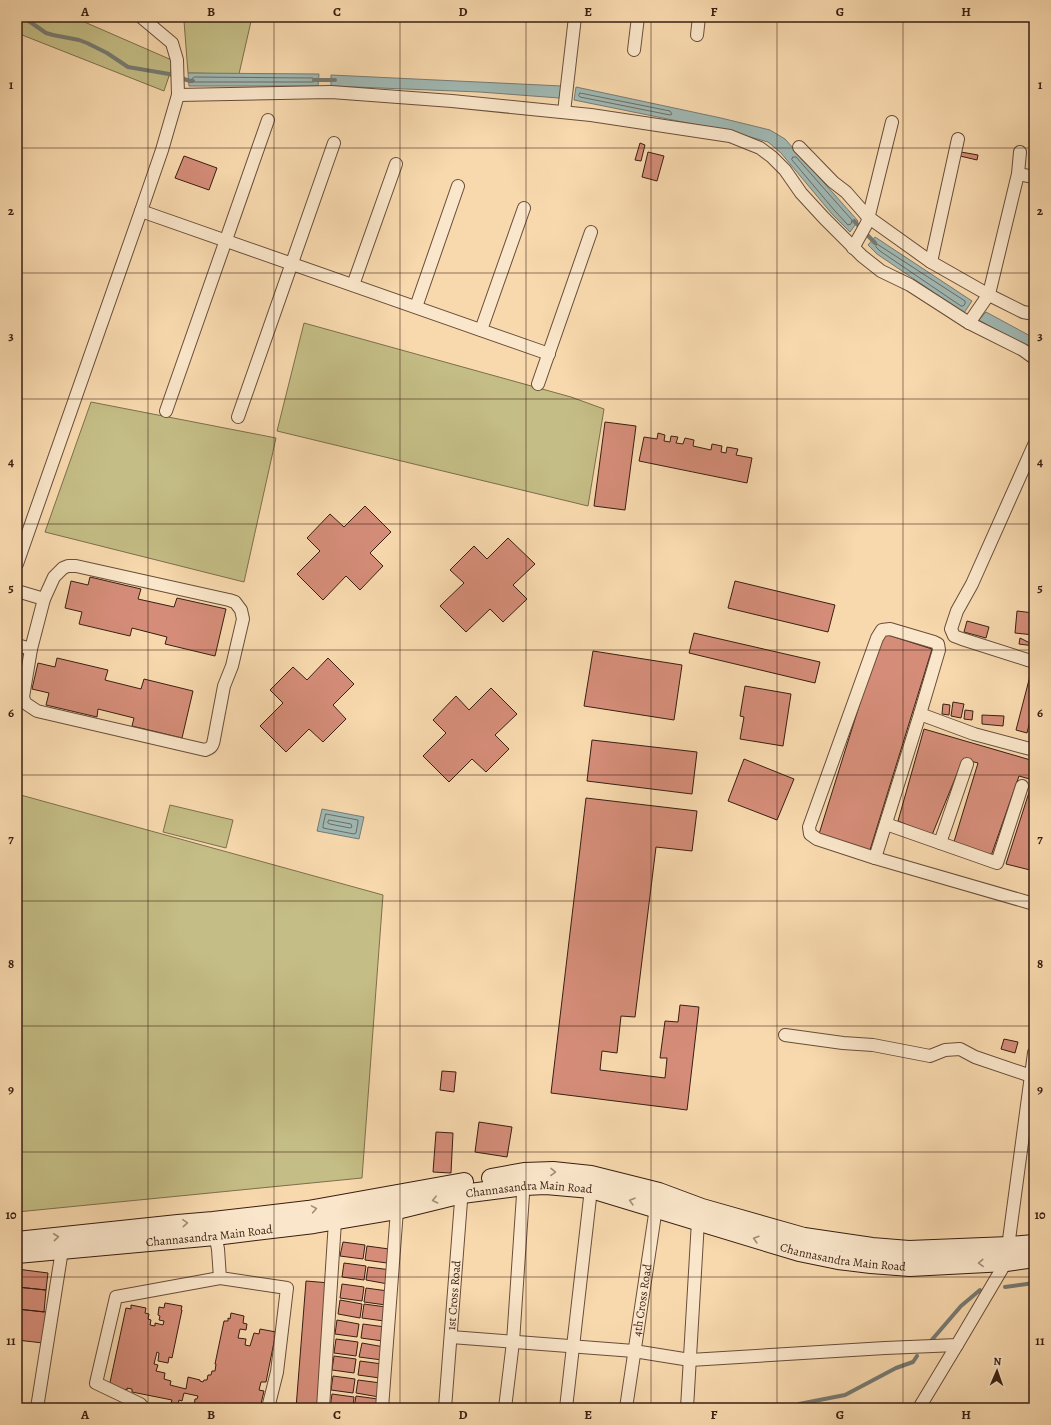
<svg xmlns="http://www.w3.org/2000/svg" width="1051" height="1425" viewBox="0 0 1051 1425" font-family="Alegreya,serif">
<style>
.green{fill:#c4bd85;stroke:#7e6e4c}
.water{fill:#a0b8b3;stroke:#777b73}
.lines{fill:none;stroke-linecap:round;stroke-linejoin:round}
.shore{stroke:#6c6c62;stroke-width:1}
.stream{stroke:#777b73;stroke-width:4}
.building{fill:#d58d79;stroke:#391f12}
.minor-casing{stroke:#694e39;stroke-width:14}
.secondary-casing{stroke:#391f12;stroke-width:20}
.minor{stroke:#fae6ca;stroke-width:12}
.secondary{stroke:#fae6ca;stroke-width:18}
.oneway{stroke:#a38c77}
.grid{fill:none;stroke:#391f12;stroke-width:1;stroke-opacity:0.55}
.labels{text-anchor:middle;dominant-baseline:central;stroke-width:4;stroke-linejoin:round;paint-order:stroke}
.street-label{font-size:12px;fill:#391f12;stroke:#fae6ca}
.neatline{fill:none;stroke:#391f12;stroke-width:1.5}
.grid-label{font-size:13px;text-anchor:middle;font-weight:bold;fill:#391f12}
</style>
<rect width="100%" height="100%" fill="#f8d9ae"/>
<filter id="stains"><feTurbulence type="fractalNoise" baseFrequency=".005" numOctaves="4"/><feColorMatrix values="0 0 0 0 .2 0 0 0 0 .09 0 0 0 0 .02 0 0 0 .5 -.17"/></filter>
<radialGradient id="worn" r=".72"><stop offset=".6" stop-color="#630" stop-opacity="0"/><stop offset="1" stop-color="#630" stop-opacity=".3"/></radialGradient>
<path class="green" d="M17 17H73L174 61 164 91 17 33Z
M179 17H252L239 74 188 73 184 21Z
M304 323 571 397 604 409 588 506 277 431Z
M91 402 276 438 244 582 45 532Z
M17 794 383 895 362 1178 17 1212Z
M170 805 233 820 226 848 163 832Z"/>
<path class="water" d="M188 73 319 74 318 86H189Z
M331 75 562 86 559 98 480 92 331 86Z
M576 87 721 118 770 130 785 139 858 221 850 232 832 214 781 153 768 142 732 132 574 100Z
M875 237 972 301 964 313 877 254 868 245Z
M986 312 1034 338V349L1021 344 979 320Z
M322 809 364 817 359 839 317 831Z"/>
<g class="lines">
<path class="shore" d="M195 77 313 78 315 81 313 82H195L192 79Z
M580 93 670 111 672 114 670 115 580 97 579 96Z
M793 157H796L852 220 851 224 848 225 835 211 792 160Z
M877 244 965 301V304L963 306H961L880 251 876 247Z
M326 814 358 820V822L356 833 354 834 323 828V826Z
M329 820 351 824 352 827 350 828 330 824 328 823Z"/>
<path class="stream" d="M23 17 46 33 53 35 79 40 87 43 107 53 128 67 169 74 190 81H193
M314 80H335
M854 221 875 243
M1005 1287 1034 1283
M930 1342 961 1306 980 1290
M790 1408 799 1404 845 1395 896 1368 913 1362 917 1356"/>
</g>
<path class="building" d="M640 143 645 145 641 161 635 160Z
M648 152 664 156 657 181 642 177Z
M961 152 978 155 977 160 960 156Z
M184 156 217 168 209 190 175 178Z
M605 422 636 426 625 510 594 506Z
M658 433 665 435 664 441 670 442 671 436 678 437 676 443 683 444 685 438 694 440 693 446 711 450 712 444 722 446 721 452 726 453 727 447 738 449 736 455 752 458 747 483 639 461 644 437 657 439Z
M365 506 391 532 370 553 383 566 360 590 346 576 323 600 297 574 320 551 307 538 330 514 344 527Z
M508 538 535 564 513 585 527 599 503 622 490 609 466 632 440 606 464 583 450 570 474 546 487 559Z
M90 577 141 589 138 599 174 607 177 598 226 609 215 656 165 644 167 637 132 628 130 636 79 624 82 612 65 608 71 581 88 585Z
M735 581 835 605 828 632 728 608Z
M1017 611 1034 613V635L1015 633Z
M967 621 989 627 986 638 964 632Z
M694 633 820 662 815 683 689 653Z
M882 633 932 649 870 850 819 834Z
M1020 638 1034 645V646L1019 644Z
M593 651 682 665 674 720 584 706Z
M57 658 108 670 105 680 141 689 144 679 193 691 182 738 132 726 134 718 98 709 97 717 46 705 49 693 32 689 38 663 55 667Z
M328 658 354 684 333 705 346 719 323 742 309 729 286 752 260 726 283 703 270 690 293 667 307 680Z
M1030 676 1034 677V705L1027 733 1016 730Z
M745 686 791 694 783 746 740 739 744 717 740 716Z
M491 688 517 714 495 735 509 749 486 772 472 759 449 782 423 756 446 733 433 720 456 696 469 710Z
M953 702 964 704 961 718 951 716Z
M943 704 950 705 949 715 942 714Z
M965 710 973 711 972 720 964 719Z
M982 715 1004 716 1003 726 982 724Z
M924 729 1034 761V871L1006 864 1033 780 1019 776 991 856 953 845 978 763 963 759 932 835 898 821Z
M592 740 697 752 692 794 587 781Z
M744 759 794 779 777 820 728 801Z
M586 798 697 811 692 851 656 847 635 1017 621 1016 617 1053 602 1051 600 1070 665 1078 667 1058H660L665 1021 678 1022 680 1005 699 1007 687 1110 551 1093Z
M1004 1039 1018 1042 1015 1053 1001 1049Z
M442 1071 456 1072 454 1092 440 1090Z
M479 1122 512 1127 507 1157 475 1152Z
M436 1132 453 1133 451 1173 433 1172Z
M343 1242 365 1245 363 1259 340 1256Z
M367 1246 389 1249 387 1263 365 1260Z
M344 1263 366 1266 364 1280 342 1277Z
M368 1267 391 1270 388 1284 366 1280Z
M17 1269 48 1273 46 1290 17 1287Z
M306 1281 330 1283 320 1408H296Z
M342 1284 364 1287 362 1301 340 1298Z
M17 1287 46 1290 44 1312 17 1309Z
M366 1288 388 1291 386 1305 364 1302Z
M340 1300 362 1304 360 1318 338 1314Z
M165 1303 182 1306 181 1310H182L172 1358 169 1357 168 1363 158 1361 159 1353 157 1352 154 1364 158 1365 156 1371 165 1373 164 1379 171 1381 170 1385 186 1389 188 1377 200 1380V1381L203 1382 204 1380H207L208 1375H211L212 1371H215L216 1364H215L224 1321H228V1318L230 1319 231 1313 244 1316 243 1323 247 1324 246 1330 240 1329 238 1338 246 1339 245 1345 250 1346 254 1333 259 1334 260 1329 276 1332 266 1382H261L259 1390 264 1391 260 1408H195L194 1407 195 1399H197L198 1396 184 1393 182 1401 179 1400 178 1404 171 1403 172 1400 132 1392V1389L127 1388V1390L109 1387 126 1308 131 1309V1305L146 1308 145 1313 149 1314 148 1319 151 1320 150 1325 155 1326V1323L163 1325 164 1321 159 1320 160 1316 158 1315 159 1307 164 1308Z
M364 1304 386 1307 384 1321 362 1318Z
M17 1309 46 1312 43 1343 17 1340Z
M337 1320 359 1324 357 1337 335 1334Z
M363 1324 385 1327 383 1341 361 1338Z
M336 1339 358 1342 356 1356 334 1353Z
M362 1343 384 1347 382 1360 359 1357Z
M334 1356 356 1359 354 1373 332 1370Z
M360 1361 382 1364 380 1378 358 1375Z
M333 1376 355 1379 353 1393 331 1390Z
M358 1380 381 1383 379 1397 356 1393Z
M332 1394 354 1397 353 1408H330Z
M356 1396 378 1399 377 1408H354Z"/>
<g class="lines">
<defs>
<g id="minor">
<path d="M697 35 699 17"/>
<path d="M634 50 638 17"/>
<path d="M178 95 331 92 452 101 591 115 730 136 760 148 772 157 785 170 801 193 824 218 862 256 881 271 910 285 969 323 1023 350 1034 358"/>
<path d="M564 112 575 17"/>
<path d="M799 147 833 182 846 192 868 217 931 262 989 295 1023 312 1034 314"/>
<path d="M1018 174 1034 177"/>
<path d="M141 211 549 354"/>
<path d="M853 248 867 223 892 122"/>
<path d="M931 262 958 139"/>
<path d="M353 285 396 164"/>
<path d="M416 307 458 186"/>
<path d="M969 323 989 294 1018 174 1020 152"/>
<path d="M481 330 524 208"/>
<path d="M538 384 591 232"/>
<path d="M166 411 268 120"/>
<path d="M238 417 334 143"/>
<path d="M1034 445 972 584 957 611 951 629 954 636 962 639 1034 662"/>
<path d="M17 564 141 211 162 150 178 95 177 60 172 43 141 17"/>
<path d="M68 566H76L229 600 235 602 241 610 243 619 232 666 224 686 214 739C213 746 211 748 205 750L37 711 25 703 23 697 31 649 44 599 54 577 63 568Z"/>
<path d="M17 591 44 599"/>
<path d="M17 645 31 649"/>
<path d="M1034 750 974 734 920 714 939 650 938 644 934 642 890 629 882 630 877 638 809 827 810 834 817 839 875 858 1034 904"/>
<path d="M886 824 997 863 1022 786"/>
<path d="M940 843 967 764"/>
<path d="M875 858 920 714"/>
<path d="M785 1035 843 1043 873 1045 930 1056 945 1050 960 1049 975 1057 1031 1076"/>
<path d="M214 1230 218 1249 220 1278 287 1288 277 1372 268 1408"/>
<path d="M451 1337 634 1351 690 1360 885 1348 957 1345 1006 1262 1034 1053"/>
<path d="M37 1408 62 1250"/>
<path d="M144 1408 140 1404 96 1383 116 1297 220 1278"/>
<path d="M323 1408 335 1221"/>
<path d="M382 1408 397 1210"/>
<path id="s1" d="M445 1408 462 1188"/>
<path d="M505 1408 513 1342 524 1180"/>
<path d="M566 1408 591 1189"/>
<path id="s2" d="M626 1408 657 1201"/>
<path d="M687 1408 698 1221"/>
<path d="M919 1408 957 1345"/>
</g>
<g id="secondary">
<path d="M491 1178 524 1172 553 1171 591 1175 659 1192 702 1208 804 1237 872 1247 909 1250 1009 1246 1034 1244"/>
<path d="M17 1241 178 1224 213 1221 308 1210 464 1182"/>
<path id="s3" d="M17 1254 215 1236 314 1224 397 1210 462 1194 524 1186 546 1185 591 1189 799 1252 838 1260 871 1264 910 1267 1006 1262 1034 1258"/>
</g>
</defs>
<use href="#minor" class="minor-casing"/>
<use href="#secondary" class="secondary-casing"/>
<use href="#minor" class="minor"/>
<use href="#secondary" class="secondary"/>
</g>
<defs><path id="oneway-chevron" d="M-2-3.5L2.5 0L-2 3.5" fill="none" stroke-width="1.6" stroke-linecap="round" stroke-linejoin="round"/></defs>
<g class="oneway">
<use href="#oneway-chevron" transform="translate(553 1172) rotate(1)"/>
<use href="#oneway-chevron" transform="translate(435 1200) rotate(167)"/>
<use href="#oneway-chevron" transform="translate(632 1201) rotate(-164)"/>
<use href="#oneway-chevron" transform="translate(314 1209) rotate(-10)"/>
<use href="#oneway-chevron" transform="translate(185 1223) rotate(-4)"/>
<use href="#oneway-chevron" transform="translate(56 1237) rotate(-6)"/>
<use href="#oneway-chevron" transform="translate(756 1239) rotate(-163)"/>
<use href="#oneway-chevron" transform="translate(981 1263) rotate(177)"/>
</g>
<path class="grid" d="M148 17V1408M274 17V1408M400 17V1408M526 17V1408M651 17V1408M777 17V1408M903 17V1408M17 148H1034M17 273H1034M17 399H1034M17 524H1034M17 650H1034M17 775H1034M17 901H1034M17 1026H1034M17 1152H1034M17 1277H1034"/>
<g class="labels">
<g class="street-label">
<text stroke="none"><textPath href="#s3" startOffset="517">Channasandra Main Road</textPath></text>
<text stroke="none"><textPath href="#s3" startOffset="193">Channasandra Main Road</textPath></text>
<text stroke="none"><textPath href="#s3" startOffset="841">Channasandra Main Road</textPath></text>
<text stroke="none"><textPath href="#s1" startOffset="113">1st Cross Road</textPath></text>
<text stroke="none"><textPath href="#s2" startOffset="109">4th Cross Road</textPath></text>
</g>
</g>
<rect width="1051" height="1425" fill="none" stroke="#f8d9ae" stroke-width="44"/>
<g transform="translate(997 1371) rotate(2)" stroke="#fae6ca" stroke-width="3" paint-order="stroke">
<path d="M0-3L7 15L0 10L-7 15Z" fill="#391f12"/>
<text y="-6" font-size="11" font-weight="bold" text-anchor="middle" fill="#391f12">N</text>
</g>
<rect x="22" y="22" width="1007" height="1381" class="neatline"/>
<g class="grid-label">
<text x="85" y="16">A</text>
<text x="211" y="16">B</text>
<text x="337" y="16">C</text>
<text x="463" y="16">D</text>
<text x="588" y="16">E</text>
<text x="714" y="16">F</text>
<text x="840" y="16">G</text>
<text x="966" y="16">H</text>
<text x="11" y="89">1</text>
<text x="1040" y="89">1</text>
<text x="11" y="215">2</text>
<text x="1040" y="215">2</text>
<text x="11" y="340">3</text>
<text x="1040" y="340">3</text>
<text x="11" y="466">4</text>
<text x="1040" y="466">4</text>
<text x="11" y="592">5</text>
<text x="1040" y="592">5</text>
<text x="11" y="717">6</text>
<text x="1040" y="717">6</text>
<text x="11" y="843">7</text>
<text x="1040" y="843">7</text>
<text x="11" y="968">8</text>
<text x="1040" y="968">8</text>
<text x="11" y="1094">9</text>
<text x="1040" y="1094">9</text>
<text x="11" y="1219">10</text>
<text x="1040" y="1219">10</text>
<text x="11" y="1345">11</text>
<text x="1040" y="1345">11</text>
<text x="85" y="1419">A</text>
<text x="211" y="1419">B</text>
<text x="337" y="1419">C</text>
<text x="463" y="1419">D</text>
<text x="588" y="1419">E</text>
<text x="714" y="1419">F</text>
<text x="840" y="1419">G</text>
<text x="966" y="1419">H</text>
</g>
<rect width="100%" height="100%" filter="url(#stains)"/>
<rect width="100%" height="100%" fill="url(#worn)"/>
</svg>
